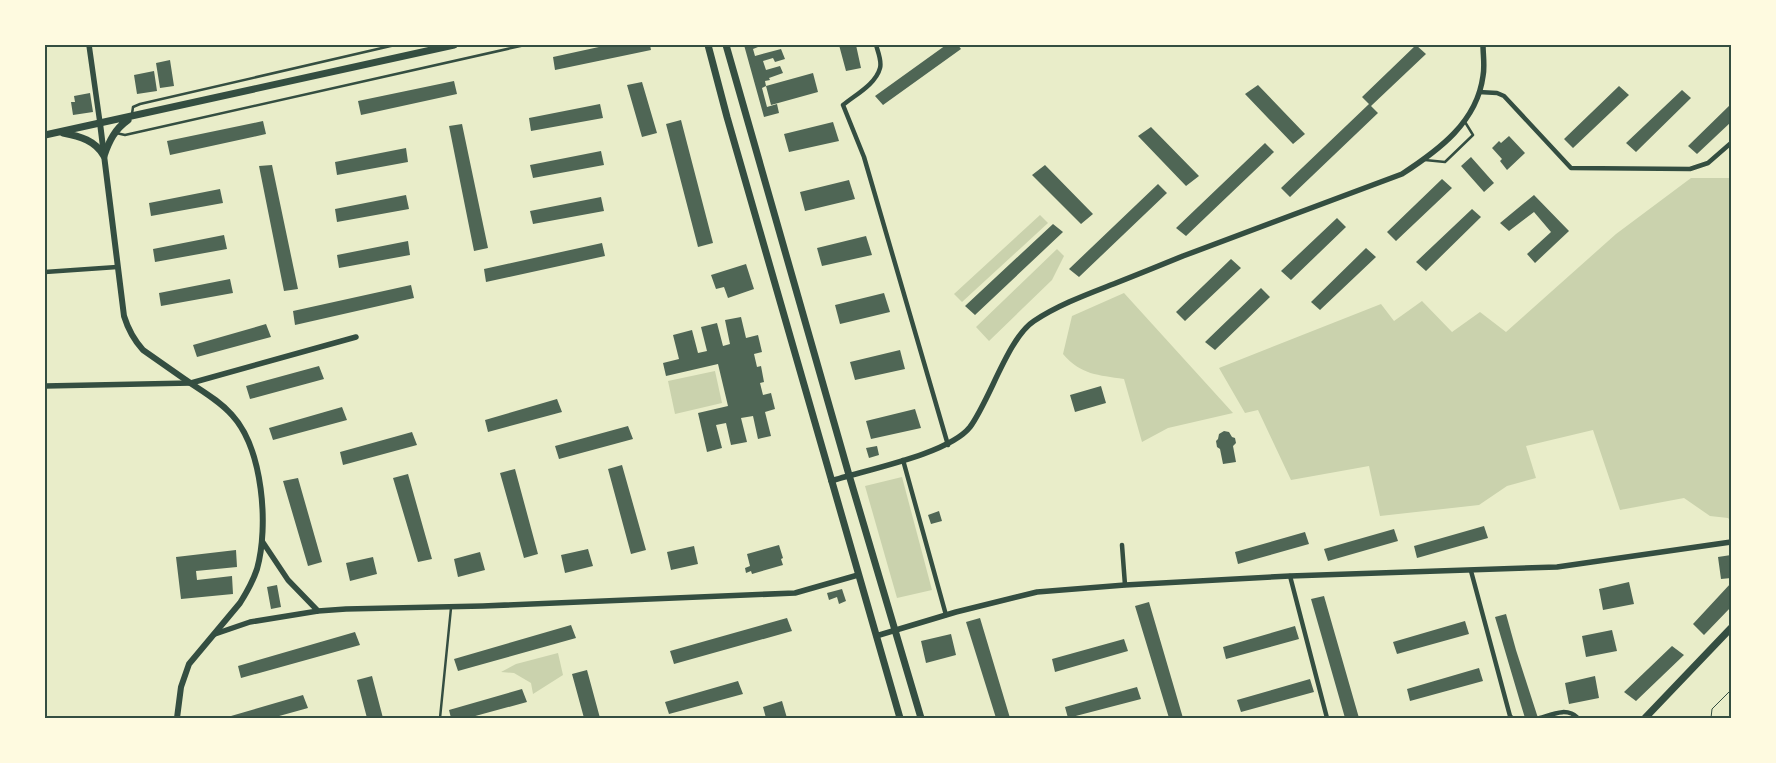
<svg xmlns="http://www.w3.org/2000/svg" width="1776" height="763" viewBox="0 0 1776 763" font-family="Poppins,sans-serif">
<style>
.green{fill:#cad2ad}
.building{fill:#4f6655}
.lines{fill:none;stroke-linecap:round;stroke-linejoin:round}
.path{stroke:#344e41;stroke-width:1}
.service{stroke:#344e41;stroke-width:2.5}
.minor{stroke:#344e41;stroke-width:4.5}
.tertiary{stroke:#344e41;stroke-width:5.5}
.secondary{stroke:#344e41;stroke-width:6}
.primary{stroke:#344e41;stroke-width:7}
.neatline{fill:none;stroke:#344e41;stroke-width:2}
</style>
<rect width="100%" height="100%" fill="#e9edc9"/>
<path class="green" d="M1691 178H1731V521L1728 518 1710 516 1684 498 1620 510 1593 430 1526 446 1536 478 1507 486 1479 505 1380 516 1369 466 1291 480 1258 410 1245 413 1219 368 1381 304 1394 321 1422 301 1452 332 1480 312 1506 332 1616 234Z
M1040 215 1048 223 962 302 954 294Z
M1057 249 1064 256 1052 280 989 341 976 327Z
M1124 293 1233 413 1168 428 1142 442 1124 379C1098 375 1081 375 1063 354L1072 316Z
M715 371 722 403 675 414 668 381Z
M902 477 932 590 897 598 865 486Z
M558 653 563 675 533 694 531 683 514 673 501 672 516 664Z"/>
<path class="building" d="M608 45H650L651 50 555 70 553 57Z
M744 45H763L753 49 755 56 781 49 785 59 775 62 773 58 763 61 766 70 780 66 783 73 769 78 770 80 765 81 766 86 762 88 767 107 777 104 779 113 764 117Z
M839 45H856L861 68 846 71Z
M946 45H958L961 49 883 105 875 96Z
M1416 45 1426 54 1371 106 1378 113 1290 197 1281 188 1369 104 1362 97Z
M170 60 174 86 160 88 156 63Z
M154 71 157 91 137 94 134 75Z
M813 73 818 92 771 105 766 86Z
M454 81 457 94 361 115 358 101Z
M642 82 657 133 642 137 627 85Z
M1258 85 1305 134 1293 144 1245 94Z
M1619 86 1629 95 1573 148 1564 139Z
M1682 90 1691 98 1636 152 1626 143Z
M90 93 93 112 73 115 71 102H75L74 96Z
M600 104 603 118 531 131 529 118Z
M1731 104V122L1697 154 1688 146Z
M681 120 713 243 698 247 666 124Z
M263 121 266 134 170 155 167 141Z
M833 122 839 141 789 152 784 134Z
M462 124 488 248 474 251 449 126Z
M1151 127 1199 176 1186 186 1138 136Z
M1509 136 1525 153 1507 170 1500 161 1502 159 1492 148 1499 141 1501 143Z
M1265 143 1274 152 1186 236 1176 228Z
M406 148 408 162 337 175 335 162Z
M601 151 604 165 533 178 530 165Z
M1471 157 1494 183 1484 192 1461 166Z
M272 165 298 289 284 291 259 166Z
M1045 165 1093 214 1081 224 1032 175Z
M1442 179 1452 188 1396 241 1387 232Z
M849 180 855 199 805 211 800 192Z
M1158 184 1167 193 1079 277 1069 269Z
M220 189 223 203 151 216 149 203Z
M406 195 409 209 337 222 335 209Z
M1534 195 1569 231 1535 263 1527 254 1551 232 1534 212 1509 231 1500 223Z
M601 197 604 211 533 224 530 211Z
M1472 209 1481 217 1426 271 1416 262Z
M1337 218 1346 227 1291 280 1281 271Z
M1053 224 1063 232 975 315 965 306Z
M224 235 227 249 155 262 153 249Z
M866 236 872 255 822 266 817 248Z
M408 241 410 255 339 268 337 255Z
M602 243 605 256 486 282 484 269Z
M1366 248 1376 257 1320 310 1311 302Z
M1231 259 1241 268 1185 321 1176 312Z
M746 264 754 289 728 298 724 287 716 289 711 275Z
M230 279 233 293 161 306 159 293Z
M411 285 414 298 295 325 293 311Z
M1261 288 1270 297 1215 350 1205 342Z
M884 293 890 312 840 324 835 305Z
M741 317 746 338 758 335 762 352 754 354 757 367 761 366 764 382 760 383 763 395 771 393 775 409 765 412 771 436 758 439 753 416 741 418 747 442 731 445 726 423 716 425 722 448 707 452 698 413 728 406 718 364 666 376 663 363 679 359 673 335 692 330 698 353 707 351 701 327 717 323 723 346 730 344 725 320Z
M266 324 271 337 197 357 193 345Z
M900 350 905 369 855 380 850 362Z
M319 366 324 379 250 399 246 386Z
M1101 386 1106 403 1075 412 1070 395Z
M557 399 562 412 488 432 485 420Z
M342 407 347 420 273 440 269 428Z
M915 409 921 428 871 439 866 421Z
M628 426 633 439 559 459 555 446Z
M1224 431 1229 432 1232 437 1235 438 1236 443 1233 446 1236 462 1223 464 1220 449 1217 447 1216 441 1218 439 1219 434Z
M412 432 417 445 343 465 340 452Z
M877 446 879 455 869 458 866 448Z
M622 465 646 550 631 554 608 469Z
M515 469 538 554 524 558 500 473Z
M408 474 432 559 418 562 393 478Z
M298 478 322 562 308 566 283 481Z
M939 511 942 521 931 524 928 515Z
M1484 526 1488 538 1417 558 1414 546Z
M1394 529 1398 541 1328 561 1324 549Z
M1305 532 1309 544 1238 564 1235 552Z
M779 545 783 558 781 559 783 565 752 574 751 571 746 573 745 568 750 566 747 554Z
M694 546 698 564 671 570 667 552Z
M588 549 593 566 565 573 561 555Z
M236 550 237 567 196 571 197 580 232 576 233 594 181 599 176 557Z
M480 552 485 570 458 577 454 559Z
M1731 555V578L1721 579 1718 557Z
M373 557 377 574 350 581 346 563Z
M1629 582 1634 604 1603 610 1599 589Z
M1731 583V607L1704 635 1693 624Z
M277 585 281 607 271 609 267 587Z
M842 589 846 601 839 604 837 597 829 600 827 593Z
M1324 596 1359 718H1345L1311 599Z
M1149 602 1183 718H1169L1135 606Z
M1506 614 1516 650 1538 718H1525L1521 705 1495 617Z
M787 618 792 631 674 664 670 651Z
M980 618 1010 718H996L966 622Z
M1465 621 1469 634 1397 654 1393 642Z
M571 625 576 638 458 671 454 659Z
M1295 626 1299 639 1226 659 1223 647Z
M1612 630 1617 651 1586 657 1582 636Z
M355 632 360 645 241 678 238 666Z
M951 634 956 655 926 663 921 641Z
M1124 639 1128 651 1055 672 1052 659Z
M1672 646 1684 655 1636 701 1624 692Z
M1479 668 1483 681 1410 701 1407 689Z
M587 670 600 718H584L572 674Z
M372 676 383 718H367L357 680Z
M1595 676 1599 698 1569 704 1565 683Z
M1310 679 1314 692 1241 712 1237 700Z
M738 681 743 694 669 714 665 702Z
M1137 687 1141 699 1068 718 1065 707Z
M522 689 527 702 468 718H451L449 710Z
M303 695 308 708 272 718H231V716Z
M782 701 787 718H766L763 707Z"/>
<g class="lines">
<path class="path" d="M1711 718 1712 709 1731 690"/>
<path class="service" d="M132 114 133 107 140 104 395 45
M116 133 125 135 525 45
M1425 160 1445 162 1473 135 1465 122
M440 718 451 608"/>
<path class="minor" d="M876 45C878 52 882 61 880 68 876 84 855 95 843 105L864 157 948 445
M1479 92 1497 93 1504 96 1571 168 1690 169 1708 163 1731 143
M45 272 117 267
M903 460 946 615
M1122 545 1125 585
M1471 571 1510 716 1512 718
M1290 576 1327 718
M1540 718C1553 714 1567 707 1578 718"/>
<path class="tertiary" d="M89 45 100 123
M45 386 191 383 356 337
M831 481C865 470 949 454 970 427 990 400 1008 338 1034 321 1060 304 1088 294 1116 283 1139 274 1161 265 1183 256 1256 229 1329 202 1402 174 1439 150 1477 122 1483 76 1485 66 1483 55 1483 45
M262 541 288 580 318 611
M215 634 250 622 318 611 346 609 483 606 795 593 858 575
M876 636 956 612 1037 592 1125 585 1290 576 1557 567 1731 542"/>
<path class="secondary" d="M100 123 124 316C128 329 134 340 143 350 156 359 170 369 183 378 200 390 219 400 232 415 263 449 269 526 257 569 253 581 247 592 240 603L189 664 181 687 177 718"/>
<path class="primary" d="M708 45 727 117 900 718
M726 45 849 475 921 718
M63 133C80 136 96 141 104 156
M45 135 454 45
M104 156C109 141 115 129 128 120
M1645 718 1731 628"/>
</g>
<rect width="1776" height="763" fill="none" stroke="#fefae0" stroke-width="92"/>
<rect x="46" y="46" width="1684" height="671" class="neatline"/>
</svg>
